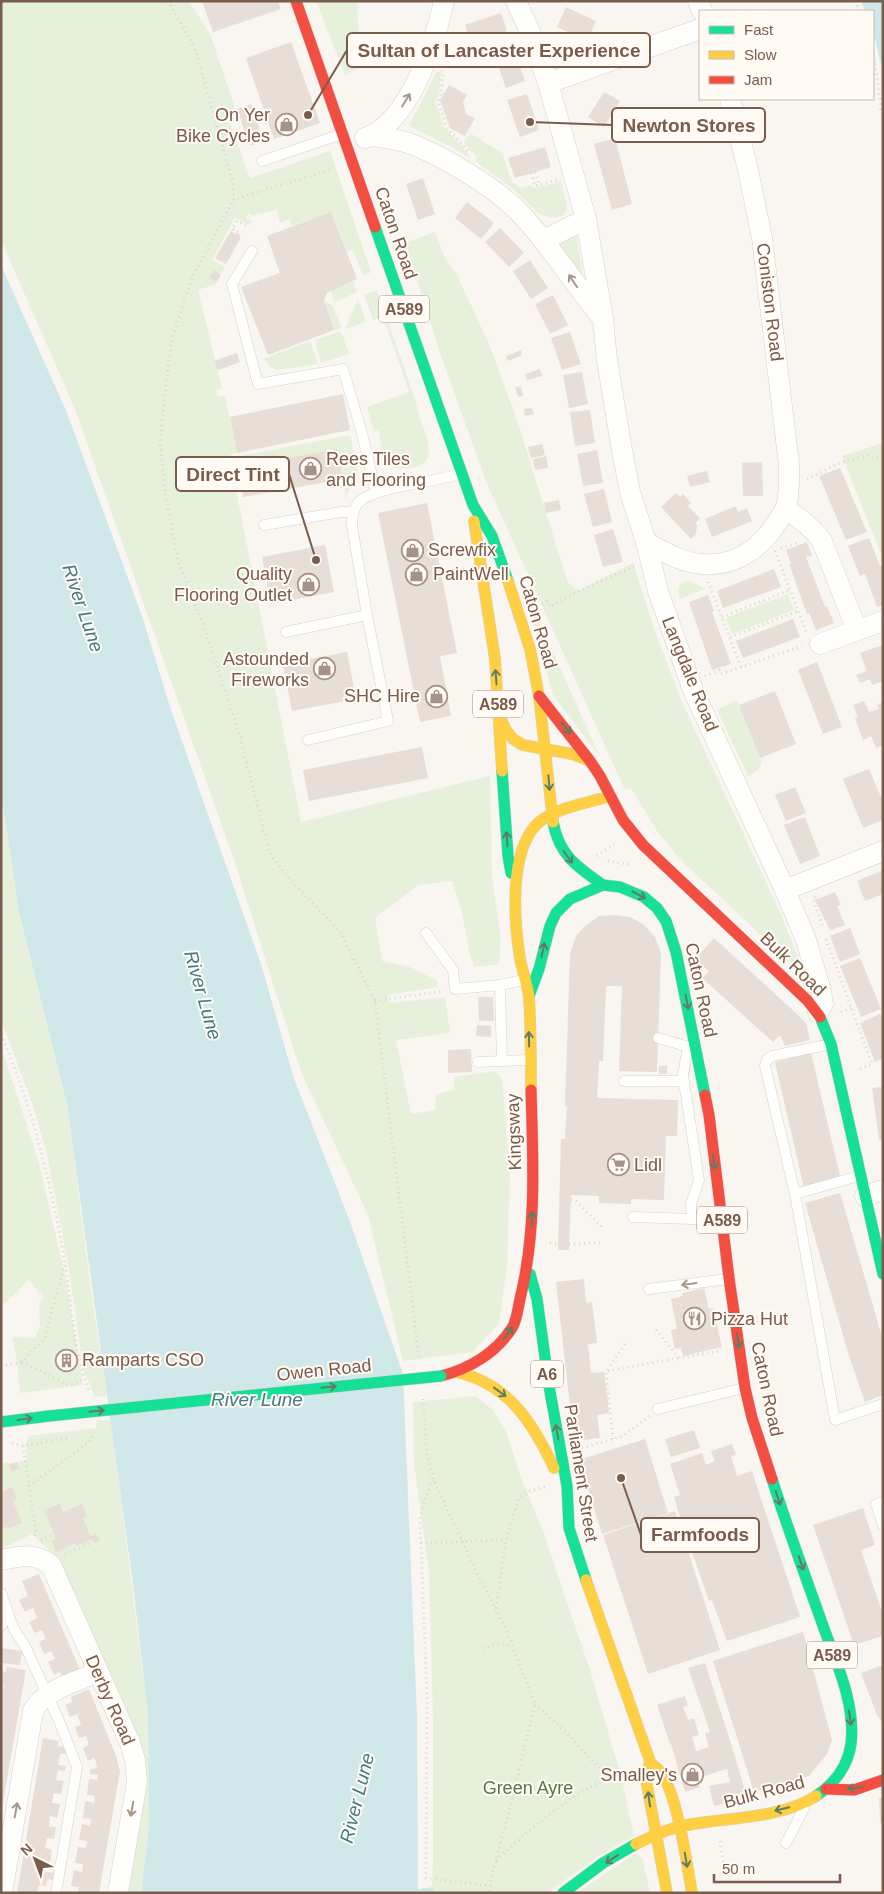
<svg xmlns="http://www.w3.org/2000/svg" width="884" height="1894" viewBox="0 0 884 1894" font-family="Helvetica,sans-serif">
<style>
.green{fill:#e7f0db}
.water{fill:#d0e8ea}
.building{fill:#e6ded7}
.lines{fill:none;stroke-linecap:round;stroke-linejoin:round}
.lane-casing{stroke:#d7d1cb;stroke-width:11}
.street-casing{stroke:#d7d1cb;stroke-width:21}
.fast-casing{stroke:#d9d2cb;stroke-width:12}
.slow-casing{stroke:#d9d2cb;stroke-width:12}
.jam-casing{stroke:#d9d2cb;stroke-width:12}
.path{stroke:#dcd5d0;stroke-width:3;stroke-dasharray:1 4;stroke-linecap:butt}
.lane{stroke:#fefefd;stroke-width:10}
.street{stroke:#fefefd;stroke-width:20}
.fast{stroke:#16e098;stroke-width:11}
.slow{stroke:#ffcf43;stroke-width:11}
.jam{stroke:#f24e42;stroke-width:11}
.fast-bridge-casing{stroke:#dad1cc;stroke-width:12;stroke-linecap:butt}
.fast-bridge{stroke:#16e098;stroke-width:11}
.oneway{stroke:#a8958b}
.oneway2{stroke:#617d60}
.labels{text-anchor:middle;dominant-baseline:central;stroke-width:4;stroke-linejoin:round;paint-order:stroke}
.shield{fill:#fffaf3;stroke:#a28b7f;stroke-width:1}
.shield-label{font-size:16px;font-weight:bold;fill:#7a5c4d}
.poi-label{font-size:18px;fill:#7a5c4d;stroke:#fffaf3;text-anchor:start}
.street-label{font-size:18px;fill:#7a5c4d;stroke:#fffaf3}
.park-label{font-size:18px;fill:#537a41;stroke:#fffaf3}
.water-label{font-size:19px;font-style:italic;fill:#437c86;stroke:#fffaf3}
.leader{fill:none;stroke:#7a5c4d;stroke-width:2}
.callout-dot{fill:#7a5c4d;stroke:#fffaf3;stroke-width:2}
.callout{fill:#fffaf3;stroke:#7a5c4d;stroke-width:2}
.callout-label{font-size:19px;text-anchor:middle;font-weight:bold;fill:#7a5c4d}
</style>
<rect width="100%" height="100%" fill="#f9f5f0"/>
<path class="green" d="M1 1H189L210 34 238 117 229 120 250 178 330 151 371 272 363 276 353 249 347 252 331 212 292 226 289 219 280 223 277 210 256 214 254 216 248 213 246 218 252 221 249 225 235 218 212 260 225 267 221 274 214 270 209 277 217 282 216 284 198 290 222 388 216 390 218 397 225 396 237 453 230 455V458L350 435 358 474 346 496 337 449 237 467 232 469 301 822 490 776 492 877 501 939 499 964 474 967 469 950 462 912 452 881 418 885 375 918 382 961 410 967 438 981V987L388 995 389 1003 445 997 450 1033 396 1040 411 1114 435 1110 436 1094 454 1090V1077L494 1071 502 1078 510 1174 507 1266 499 1324 472 1352 403 1361 368 1215 301 1072 234 860 75 409 1 240Z
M316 1H357L361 67 345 75Z
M437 71 441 73 439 93 435 102 445 128 471 157 470 158 452 147 409 126Z
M470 133 502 153 512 182 520 188 532 185 533 189 561 181 567 205V210L562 216 555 218 548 217 539 214 517 192 475 161 477 157 464 143Z
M435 232 444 256 456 273 489 344 517 420 568 583 578 591 633 563 656 634 682 702 779 910 796 952 801 969 781 954 681 860 657 831 631 788 625 790 487 484 441 356 405 243Z
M576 233 584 280 558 245 559 240Z
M353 282 357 292 335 302 331 291Z
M377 290C391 332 408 374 420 417 423 428 429 440 429 451 431 469 397 474 388 463 383 458 380 438 378 430L374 431 367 407 409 392 383 317 373 320 364 294Z
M358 299 366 322 345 329Z
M324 301 333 306 342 328 334 330Z
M341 331 349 354 321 363 315 340Z
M310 341 318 364 277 370 270 367 263 359Z
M883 443V559L842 456Z
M686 580 695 583 705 589 680 599C677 590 677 586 686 580Z
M788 594 794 610 732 634 726 618Z
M535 615 545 634 600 757 553 695 532 617Z
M737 700 762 763 758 770 748 776 717 710Z
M1 793 19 912 67 1104 91 1291 107 1396 95 1397 83 1368 69 1269 46 1150 32 1103 1 1020Z
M1 1047 38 1159 65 1275 83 1385 20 1393 16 1355 12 1337 35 1338 40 1325 39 1303 44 1298 29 1280 3 1305 1 1300Z
M475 1396 492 1409 506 1431 521 1478 543 1531 590 1670 622 1780 634 1836 600 1855 547 1893H431L433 1869V1716L429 1572 414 1463 413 1402Z
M97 1420H111L148 1714 149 1827 141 1893H125L141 1775 140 1740 129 1729 57 1558 32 1534 1 1549V1463L9 1462 11 1471 18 1469 17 1462 27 1460 26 1449 28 1436 96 1428Z
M636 1853 643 1860 650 1893H576Z"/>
<path class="water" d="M861 1H883V73L873 30V11H865Z
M1 265 67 413 143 619 171 710 261 964 293 1076 349 1219 403 1374 417 1717 418 1889 434 1887V1893H141L149 1827 148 1714 133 1584 67 1104 19 912 1 792Z"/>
<path class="building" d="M202 1H278L281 9 213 32Z
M566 7 596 21 587 41 557 27Z
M501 13 507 31 471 43 465 25Z
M291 42 320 123 274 139 246 58Z
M512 45 525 81 506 88 493 52Z
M449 85 467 95 463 102 466 114 475 118 465 136 450 128 440 100Z
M604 92 620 101 604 127 588 117Z
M527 94 539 130 520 137 507 100Z
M251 104 264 141 250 146 237 109Z
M615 138 632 204 612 210 594 144Z
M545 147 551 167 515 178 508 158Z
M423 178 435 214 418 220 406 184Z
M467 202 494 223 481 239 455 218Z
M331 212 357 279 327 293 324 301 334 330 268 355 241 287 280 273 267 236Z
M500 228 524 253 509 267 485 242Z
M231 231 241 237 226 264 215 258Z
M530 260 548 288 531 299 513 271Z
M214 270 221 274 217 282 209 278Z
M553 295 568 325 550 334 535 304Z
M570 332 581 364 562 370 551 338Z
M521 350 522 355 508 361 506 356Z
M237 353 240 362 218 370 214 361Z
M540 369 542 376 527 380 525 374Z
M582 372 588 404 569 408 563 375Z
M521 386 523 396 518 397 515 387Z
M343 394 350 430 237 453 230 417Z
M532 408 534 414 525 416 524 409Z
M590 410 595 443 575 446 570 412Z
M542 444 545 455 531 458 528 447Z
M337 449 343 479 243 497 237 467Z
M597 450 603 483 583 486 577 454Z
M546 456 548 468 535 470 533 459Z
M762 462 763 496H743L742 463Z
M840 468 867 532 846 540 819 476Z
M707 471 710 482 690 487 687 476Z
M604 489 612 522 593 527 584 494Z
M676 493 680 497 683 494 691 503 688 506 700 518 695 523 697 525 696 534 691 539 661 507Z
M559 500 561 510 546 513 544 503Z
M427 503 457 653 440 656 451 716 420 722 378 513Z
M736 506 738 512 747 508 752 521 712 537 705 519Z
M613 529 623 562 603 567 594 535Z
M869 538 880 566 883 565V605L877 607 865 574 860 576 848 546Z
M807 542 812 556 806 557 825 607 827 606 834 623 816 630 809 613 807 614 789 564 791 563 786 550Z
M325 545 334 592 271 604 262 557Z
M774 569 781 587 723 608 717 591Z
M708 595 714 611 712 612 731 664 712 670 689 602Z
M793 619 800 637 743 658 736 641Z
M883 645V681L872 685 870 679 860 683 856 675 867 671 860 653Z
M347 652 356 699 292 711 283 664Z
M817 662 842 727 823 734 798 670Z
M775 691 796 744 760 758 739 705Z
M864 701 869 712 879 709 877 705 883 702V745L876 748 871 736 863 740 855 718 858 717 853 705Z
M422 747 428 778 309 801 303 770Z
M869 769 883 802V820L863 828 843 779Z
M795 787 806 813 786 821 775 795Z
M805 817 820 856 800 864 784 825Z
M883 870V894L865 901 857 881Z
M835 892 841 905 837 906 845 925 830 930 815 900Z
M614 915 630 917 643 924 655 937 661 953 657 1072 619 1071 622 986H606L603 1061H599L597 1098 678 1100 677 1136H666L664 1200 631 1199V1204L599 1203V1196L571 1195 569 1250H558L561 1139H565L567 1106H565L570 954 576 936 586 925 599 916Z
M850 928 860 954 840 962 830 936Z
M714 938 798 1015 806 1023 810 1040 785 1046 780 1035 773 1042 702 978 709 971 695 959Z
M860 958 881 1009 861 1017 840 966Z
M478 997H493L494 1021H479Z
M880 1014 883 1021V1058L875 1062 860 1023Z
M477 1025 491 1026V1037L476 1036Z
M471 1049 472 1072 448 1073V1050Z
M811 1053 841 1180 804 1188 775 1062Z
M659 1066H667V1074H659Z
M883 1087V1140H879L872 1088Z
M840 1193 883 1340V1395L865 1402 849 1356 805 1203Z
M584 1279 586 1303 592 1302 597 1343 588 1344 591 1373 604 1372 609 1413 597 1415 600 1438 574 1441 556 1282Z
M704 1288 709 1309 713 1308 722 1347 683 1356 681 1348 675 1349 671 1330 677 1329 671 1299 683 1296 682 1293Z
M694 1430 700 1448 671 1457 665 1439Z
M645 1439 668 1513 602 1534 579 1460Z
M732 1444 736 1455 731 1456 737 1476 752 1471 800 1617 727 1641 712 1600 709 1601 679 1514 674 1497 680 1495 670 1464 702 1453 706 1465 715 1461 711 1451Z
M17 1462 19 1469 11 1471 9 1464Z
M12 1487 17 1499 13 1501 22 1523 7 1529V1526L1 1529V1492Z
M60 1504 63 1512 82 1504 87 1516 83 1518 90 1536 96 1533 100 1541 94 1543 92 1539 77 1546 76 1543 56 1552 52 1540 56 1539 44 1510Z
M863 1508 875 1545 861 1550 883 1615V1636L854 1645 813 1525Z
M675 1511 720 1650 648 1674 603 1535Z
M39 1574 80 1670 63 1678 60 1672 54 1675 48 1662 55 1659 51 1651 44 1654 39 1642 46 1639 42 1630 35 1633 29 1622 37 1618 33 1608 25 1612 19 1600 28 1596 22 1581Z
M803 1632 832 1740 827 1754 809 1776 754 1792 713 1661Z
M1 1648 22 1651 20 1665 1 1663Z
M705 1663 734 1753 747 1798 714 1806 709 1786 730 1782 727 1769 697 1778 700 1787 685 1792 671 1744H670L657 1705 685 1696 688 1706 683 1707 688 1720 694 1718 699 1735 692 1737 696 1751 709 1747 705 1733 710 1732 688 1668Z
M883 1665V1724L877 1715 861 1673Z
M7 1667 26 1670 2 1808 1 1694 4 1686H1V1671L6 1672Z
M89 1689 116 1756 120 1771 99 1893H78L79 1887 71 1886 74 1870 82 1872 83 1864 75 1863 78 1847 86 1848 87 1841 79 1840 82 1824 90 1826 91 1819 83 1818 84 1808 86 1801 94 1803 95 1796 87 1795 89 1779 97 1780 98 1775 90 1774V1769L97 1768 96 1761 94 1758 88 1761 83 1748 89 1745 86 1736 79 1738 75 1727 81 1725 77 1714 70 1717 65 1705 72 1702 71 1697Z
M43 1738 59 1741 58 1746 64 1747 67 1754H60L58 1765 66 1766 65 1771 58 1770 56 1780 64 1781 61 1794 54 1793 52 1803 60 1804 57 1818 50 1816 49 1826 56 1827 54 1839 47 1838 46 1844 45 1848 52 1850 50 1862 43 1861 41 1871 55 1873 53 1880 47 1879 46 1886 39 1885 37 1893H17Z
M883 1797V1823H880L879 1798Z"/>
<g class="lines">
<defs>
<path id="lane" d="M262 161 342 134
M252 251 232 284 258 384 343 369 362 433 376 493
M264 525 341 512H354
M286 632 367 615
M308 740 388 721 367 615 352 526C352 518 353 510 358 503 371 487 439 482 462 473
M426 933 453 970 455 989 500 985 523 980
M658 1038 693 1048
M687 1052 683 1075 699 1180 691 1204 692 1219
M502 1061 528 1060
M478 1062 502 1061 500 985
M624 1081H684
M859 1176 795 1194 835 1420 883 1404
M795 1194 765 1066 767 1060 772 1056 831 1044
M633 1217 722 1220
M649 1289 728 1279
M658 1409 744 1388
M883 1502 876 1504 883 1525
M1 1593 8 1613 1 1626
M8 1613 14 1629 26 1648 60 1723 77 1767 56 1893
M786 1843 804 1808"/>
<path id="street" d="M516 1 530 32 548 83 586 219 603 319 607 360 621 445 630 492 646 542 658 591 693 690 785 890 806 940 821 991 823 1004 818 1013
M698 1 702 11
M548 83 700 29
M373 136C387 138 402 140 414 145 446 158 494 187 518 211 550 244 574 284 603 319
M365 138C409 124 435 42 444 1
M544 240 586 219
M785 509C800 518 812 527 822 541L857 630
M646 542C664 552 682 563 703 564 736 567 762 547 778 521 781 516 784 512 786 507 790 493 789 479 789 465L762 238 748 170 730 99
M820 644 883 621
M785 890 883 851
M865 1196 883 1190
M1 1560C20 1556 34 1552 51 1565L130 1743 135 1760 137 1782 118 1893
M2 1893 33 1711C44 1689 77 1682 98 1672"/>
<path id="fast" d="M375 227 473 505 492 536 508 581
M502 771 508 856 511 873
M553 822C559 855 577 867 603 885
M529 996 539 969 550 926 556 913 570 899 603 885 620 887 644 897 657 908 666 921 676 952 705 1095
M820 1017 831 1044 883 1274
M530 1274 537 1299 549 1386 567 1486 569 1528 586 1580
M1 1422 49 1416
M772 1479C787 1527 805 1575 822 1623 835 1660 856 1703 851 1744 848 1766 834 1784 816 1796
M563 1893 603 1863 636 1844"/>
<path id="slow" d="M474 521 495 659 502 771
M508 581 530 649 539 696 553 822
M499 715 506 730 513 739 523 745 572 754 590 761
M531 1090C531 1059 531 1029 529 998 528 985 522 971 520 958 514 921 509 854 536 825 552 808 589 803 610 796
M456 1372C508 1383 533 1423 554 1468
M586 1580 650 1761 646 1780 667 1893
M650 1763C653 1765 657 1768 659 1770 677 1790 687 1865 692 1893
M636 1844C651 1837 666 1829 682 1826 724 1817 779 1820 816 1796"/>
<path id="jam" d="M296 1 375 227
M539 696 590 761
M590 761 600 776 623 820 643 845 808 1001 820 1017
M705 1095 709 1115 729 1278 745 1388 752 1418 772 1479
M441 1376C469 1369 496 1353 512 1328 517 1320 518 1308 520 1299 537 1230 533 1160 531 1090
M826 1789 854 1790 883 1780"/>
</defs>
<use href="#lane" class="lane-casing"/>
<use href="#street" class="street-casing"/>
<use href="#fast" class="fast-casing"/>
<use href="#slow" class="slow-casing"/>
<use href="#jam" class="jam-casing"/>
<path class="path" d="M168 1 191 40 197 55 233 184V200L192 278 176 325 170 350 160 443 165 493 178 560 203 624 239 733 268 847 273 858 287 876 341 933 375 1001 419 1358
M855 1 859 11
M873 54 877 78 883 125
M441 71 443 72 441 93 438 101 447 128 468 151
M535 172 540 185
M531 173 535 186 558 180
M233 200 333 169
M238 235 240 233 232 229 237 221 247 226
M807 479 842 462 869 455 883 460
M781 548 799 542
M775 551 807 634
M708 582 741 667
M538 607 547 601 550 607C576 590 607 579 635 566
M722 617 790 590
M730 637 798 611
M705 676 719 670 721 674 802 646
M597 856 614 844
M608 861 632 865
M815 897 813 898 823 928
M826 939 872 1064 858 1070
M375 1001 444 991
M841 1012 852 1008
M1 1035C32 1104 52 1188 65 1263 72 1305 73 1350 89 1390
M571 1200 576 1201 602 1227
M550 1243 559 1244
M569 1244 601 1243
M656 1330 679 1358 719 1351
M22 1362 68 1385 78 1383 84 1378
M1 1366 22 1362 45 1338 64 1265
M608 1371 679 1358
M423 1399 427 1453 434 1481 479 1577 505 1627 535 1704 514 1792 493 1871 489 1893
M613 1439 606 1373 625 1344
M12 1443 23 1446 67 1438
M23 1446 36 1533 34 1537
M582 1448 623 1436 650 1416
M434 1481 430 1484 420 1519 427 1695 426 1878 490 1886
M29 1486 89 1442 94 1432
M41 1540 54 1534
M421 1543 506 1540
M65 1554 92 1542
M496 1608 506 1540 519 1498 530 1491 545 1487
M483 1648 497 1644 511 1646
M535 1704 565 1731 601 1770 612 1778 626 1776
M720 1841 724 1866
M496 1860C529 1832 571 1790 612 1778"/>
<use href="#lane" class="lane"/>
<use href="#street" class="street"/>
<use href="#fast" class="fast"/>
<use href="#slow" class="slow"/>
<use href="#jam" class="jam"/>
<defs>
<path id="fast-bridge" d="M49 1416 441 1376"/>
</defs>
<use href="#fast-bridge" class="fast-bridge-casing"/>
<use href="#fast-bridge" class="fast-bridge"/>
</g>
<defs><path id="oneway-shaft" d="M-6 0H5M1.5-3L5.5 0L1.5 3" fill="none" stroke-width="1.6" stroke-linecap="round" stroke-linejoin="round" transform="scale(1.25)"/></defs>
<g class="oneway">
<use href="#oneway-shaft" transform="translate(406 100) rotate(-59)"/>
<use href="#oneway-shaft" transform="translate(573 281) rotate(-124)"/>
<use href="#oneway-shaft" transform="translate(689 1284) rotate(172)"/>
<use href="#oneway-shaft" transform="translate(132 1809) rotate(100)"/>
<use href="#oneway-shaft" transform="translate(16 1810) rotate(-80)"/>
</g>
<g class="oneway2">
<use href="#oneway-shaft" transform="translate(496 677) rotate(-94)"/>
<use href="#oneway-shaft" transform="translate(566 728) rotate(51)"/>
<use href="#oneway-shaft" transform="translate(549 783) rotate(85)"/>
<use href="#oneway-shaft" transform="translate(507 839) rotate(-94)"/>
<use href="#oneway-shaft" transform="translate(568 857) rotate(53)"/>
<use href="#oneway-shaft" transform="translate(639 895) rotate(29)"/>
<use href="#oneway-shaft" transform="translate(543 950) rotate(-77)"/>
<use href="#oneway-shaft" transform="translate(687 1002) rotate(79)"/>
<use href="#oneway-shaft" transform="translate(529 1039) rotate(-91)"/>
<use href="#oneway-shaft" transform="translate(714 1162) rotate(83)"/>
<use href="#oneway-shaft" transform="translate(532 1219) rotate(-86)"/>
<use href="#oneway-shaft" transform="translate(508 1333) rotate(-54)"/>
<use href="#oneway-shaft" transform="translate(738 1341) rotate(82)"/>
<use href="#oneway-shaft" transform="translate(329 1387) rotate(-6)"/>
<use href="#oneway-shaft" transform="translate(500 1392) rotate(36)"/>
<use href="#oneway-shaft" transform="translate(97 1411) rotate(-6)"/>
<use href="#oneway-shaft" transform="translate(25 1419) rotate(-8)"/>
<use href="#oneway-shaft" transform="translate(557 1432) rotate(-100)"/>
<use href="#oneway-shaft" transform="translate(778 1498) rotate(72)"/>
<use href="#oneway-shaft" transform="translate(801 1563) rotate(71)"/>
<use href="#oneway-shaft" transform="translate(850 1718) rotate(83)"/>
<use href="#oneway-shaft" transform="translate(855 1788) rotate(172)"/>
<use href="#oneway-shaft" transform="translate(649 1799) rotate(-98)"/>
<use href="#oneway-shaft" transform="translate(782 1809) rotate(166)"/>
<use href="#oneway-shaft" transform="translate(612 1859) rotate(147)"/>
<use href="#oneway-shaft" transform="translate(686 1860) rotate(80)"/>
</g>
<defs>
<symbol id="shop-ring" viewBox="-11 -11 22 22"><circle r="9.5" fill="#fffaf3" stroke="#a69286" stroke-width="1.5"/><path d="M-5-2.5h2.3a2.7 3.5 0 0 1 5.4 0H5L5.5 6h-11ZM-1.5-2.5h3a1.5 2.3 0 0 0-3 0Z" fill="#a69286"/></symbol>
<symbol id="supermarket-ring" viewBox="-11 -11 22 22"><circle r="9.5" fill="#fffaf3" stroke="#a69286" stroke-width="1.5"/><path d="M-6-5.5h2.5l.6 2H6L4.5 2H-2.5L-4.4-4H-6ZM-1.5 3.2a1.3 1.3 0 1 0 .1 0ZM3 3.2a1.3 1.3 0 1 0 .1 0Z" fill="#a69286"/></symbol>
<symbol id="restaurant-ring" viewBox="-11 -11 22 22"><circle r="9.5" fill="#fffaf3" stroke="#a69286" stroke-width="1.5"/><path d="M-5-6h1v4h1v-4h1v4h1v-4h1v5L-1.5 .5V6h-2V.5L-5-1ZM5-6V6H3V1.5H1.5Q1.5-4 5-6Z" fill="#a69286"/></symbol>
<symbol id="building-ring" viewBox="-11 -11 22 22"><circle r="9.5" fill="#fffaf3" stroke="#a69286" stroke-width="1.5"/><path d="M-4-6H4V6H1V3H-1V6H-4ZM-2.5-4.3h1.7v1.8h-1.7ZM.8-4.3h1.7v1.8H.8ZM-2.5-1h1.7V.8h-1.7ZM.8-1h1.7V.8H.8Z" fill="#a69286"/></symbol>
</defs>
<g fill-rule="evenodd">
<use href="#shop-ring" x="274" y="112" width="25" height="25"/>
<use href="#shop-ring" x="298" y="456" width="25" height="25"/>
<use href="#shop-ring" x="400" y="538" width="25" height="25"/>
<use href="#shop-ring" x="404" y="562" width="25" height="25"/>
<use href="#shop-ring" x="296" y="572" width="25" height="25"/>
<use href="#shop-ring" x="312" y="656" width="25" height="25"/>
<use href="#shop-ring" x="424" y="684" width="25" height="25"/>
<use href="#supermarket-ring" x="606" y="1152" width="25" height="25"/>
<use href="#restaurant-ring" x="682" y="1306" width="25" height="25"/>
<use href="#building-ring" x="54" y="1348" width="25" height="25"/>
<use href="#shop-ring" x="680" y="1762" width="25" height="25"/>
</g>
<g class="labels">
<g class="shield">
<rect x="379" y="295.5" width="50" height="27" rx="4"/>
<rect x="473" y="690.5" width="50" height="27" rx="4"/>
<rect x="697" y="1206.5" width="50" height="27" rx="4"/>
<rect x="531" y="1360.5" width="32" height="27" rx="4"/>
<rect x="807" y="1641.5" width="50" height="27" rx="4"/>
</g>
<g class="shield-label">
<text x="404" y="309">A589</text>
<text x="498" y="704">A589</text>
<text x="722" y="1220">A589</text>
<text x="547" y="1374">A6</text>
<text x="832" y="1655">A589</text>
</g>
<g class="poi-label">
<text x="270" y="115" text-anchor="end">On Yer<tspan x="270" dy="21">Bike Cycles</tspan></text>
<text x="326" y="459">Rees Tiles<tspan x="326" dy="21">and Flooring</tspan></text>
<text x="428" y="550">Screwfix</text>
<text x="292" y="574" text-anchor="end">Quality<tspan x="292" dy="21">Flooring Outlet</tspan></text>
<text x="433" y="574">PaintWell</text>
<text x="309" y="659" text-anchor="end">Astounded<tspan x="309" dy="21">Fireworks</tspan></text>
<text x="420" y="696" text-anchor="end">SHC Hire</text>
<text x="634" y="1165">Lidl</text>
<text x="711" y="1319">Pizza Hut</text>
<text x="82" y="1360">Ramparts CSO</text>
<text x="677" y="1775" text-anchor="end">Smalley's</text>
</g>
<g class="street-label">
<text transform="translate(396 233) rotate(71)">Caton Road</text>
<text transform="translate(770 302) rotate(83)">Coniston Road</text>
<text transform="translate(538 622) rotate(74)">Caton Road</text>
<text transform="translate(690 674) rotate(68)">Langdale Road</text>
<text transform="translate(793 964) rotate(44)">Bulk Road</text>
<text transform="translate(701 990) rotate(78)">Caton Road</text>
<text transform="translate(514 1132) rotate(-92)">Kingsway</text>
<text transform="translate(324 1370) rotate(-6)">Owen Road</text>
<text transform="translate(767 1389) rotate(78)">Caton Road</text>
<text transform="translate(581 1473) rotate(81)">Parliament Street</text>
<text transform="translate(110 1700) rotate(66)">Derby Road</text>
<text transform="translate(764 1792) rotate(-15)">Bulk Road</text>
</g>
<g class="park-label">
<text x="528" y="1788">Green Ayre</text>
</g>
<g class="water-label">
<text transform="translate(83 608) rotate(71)">River Lune</text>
<text transform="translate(203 995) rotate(74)">River Lune</text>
<text x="257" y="1399">River Lune</text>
<text transform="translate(357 1798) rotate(-76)">River Lune</text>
</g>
</g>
<path class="leader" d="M308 115L347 50M530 122L612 125M316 560L289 474M621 1478L641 1535"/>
<g class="callout-dot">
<circle cx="308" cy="115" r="5"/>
<circle cx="530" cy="122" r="5"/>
<circle cx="316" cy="560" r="5"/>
<circle cx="621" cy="1478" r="5"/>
</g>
<g class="callout">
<rect x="347" y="33" width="303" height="34" rx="5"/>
<rect x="612" y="108" width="153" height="34" rx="5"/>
<rect x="176" y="457" width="113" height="34" rx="5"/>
<rect x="641" y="1518" width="118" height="34" rx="5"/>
</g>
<g class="callout-label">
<text x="499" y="57">Sultan of Lancaster Experience</text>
<text x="689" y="132">Newton Stores</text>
<text x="233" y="481">Direct Tint</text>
<text x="700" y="1541">Farmfoods</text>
</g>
<rect width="884" height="1894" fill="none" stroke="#7a5c4d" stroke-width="5"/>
<rect x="699" y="10" width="175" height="90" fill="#fffaf3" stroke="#cabbb1"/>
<rect x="709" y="26" width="25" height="8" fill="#16e098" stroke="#cabbb1"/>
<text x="744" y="35" font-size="15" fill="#7a5c4d">Fast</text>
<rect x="709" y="51" width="25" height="8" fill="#ffcf43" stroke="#cabbb1"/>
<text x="744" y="60" font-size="15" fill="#7a5c4d">Slow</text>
<rect x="709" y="76" width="25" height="8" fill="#f24e42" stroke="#cabbb1"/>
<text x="744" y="85" font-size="15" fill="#7a5c4d">Jam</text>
<g transform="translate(35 1859) rotate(318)" stroke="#fffaf3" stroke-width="4" paint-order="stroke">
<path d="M0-4L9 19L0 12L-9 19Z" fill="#7a5c4d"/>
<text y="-8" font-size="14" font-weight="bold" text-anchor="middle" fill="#7a5c4d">N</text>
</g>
<path d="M714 1874v8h126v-8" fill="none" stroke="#7a5c4d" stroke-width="2.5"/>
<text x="722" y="1874" font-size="15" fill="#7a5c4d" stroke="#fffaf3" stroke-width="4" paint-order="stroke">50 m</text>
</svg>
